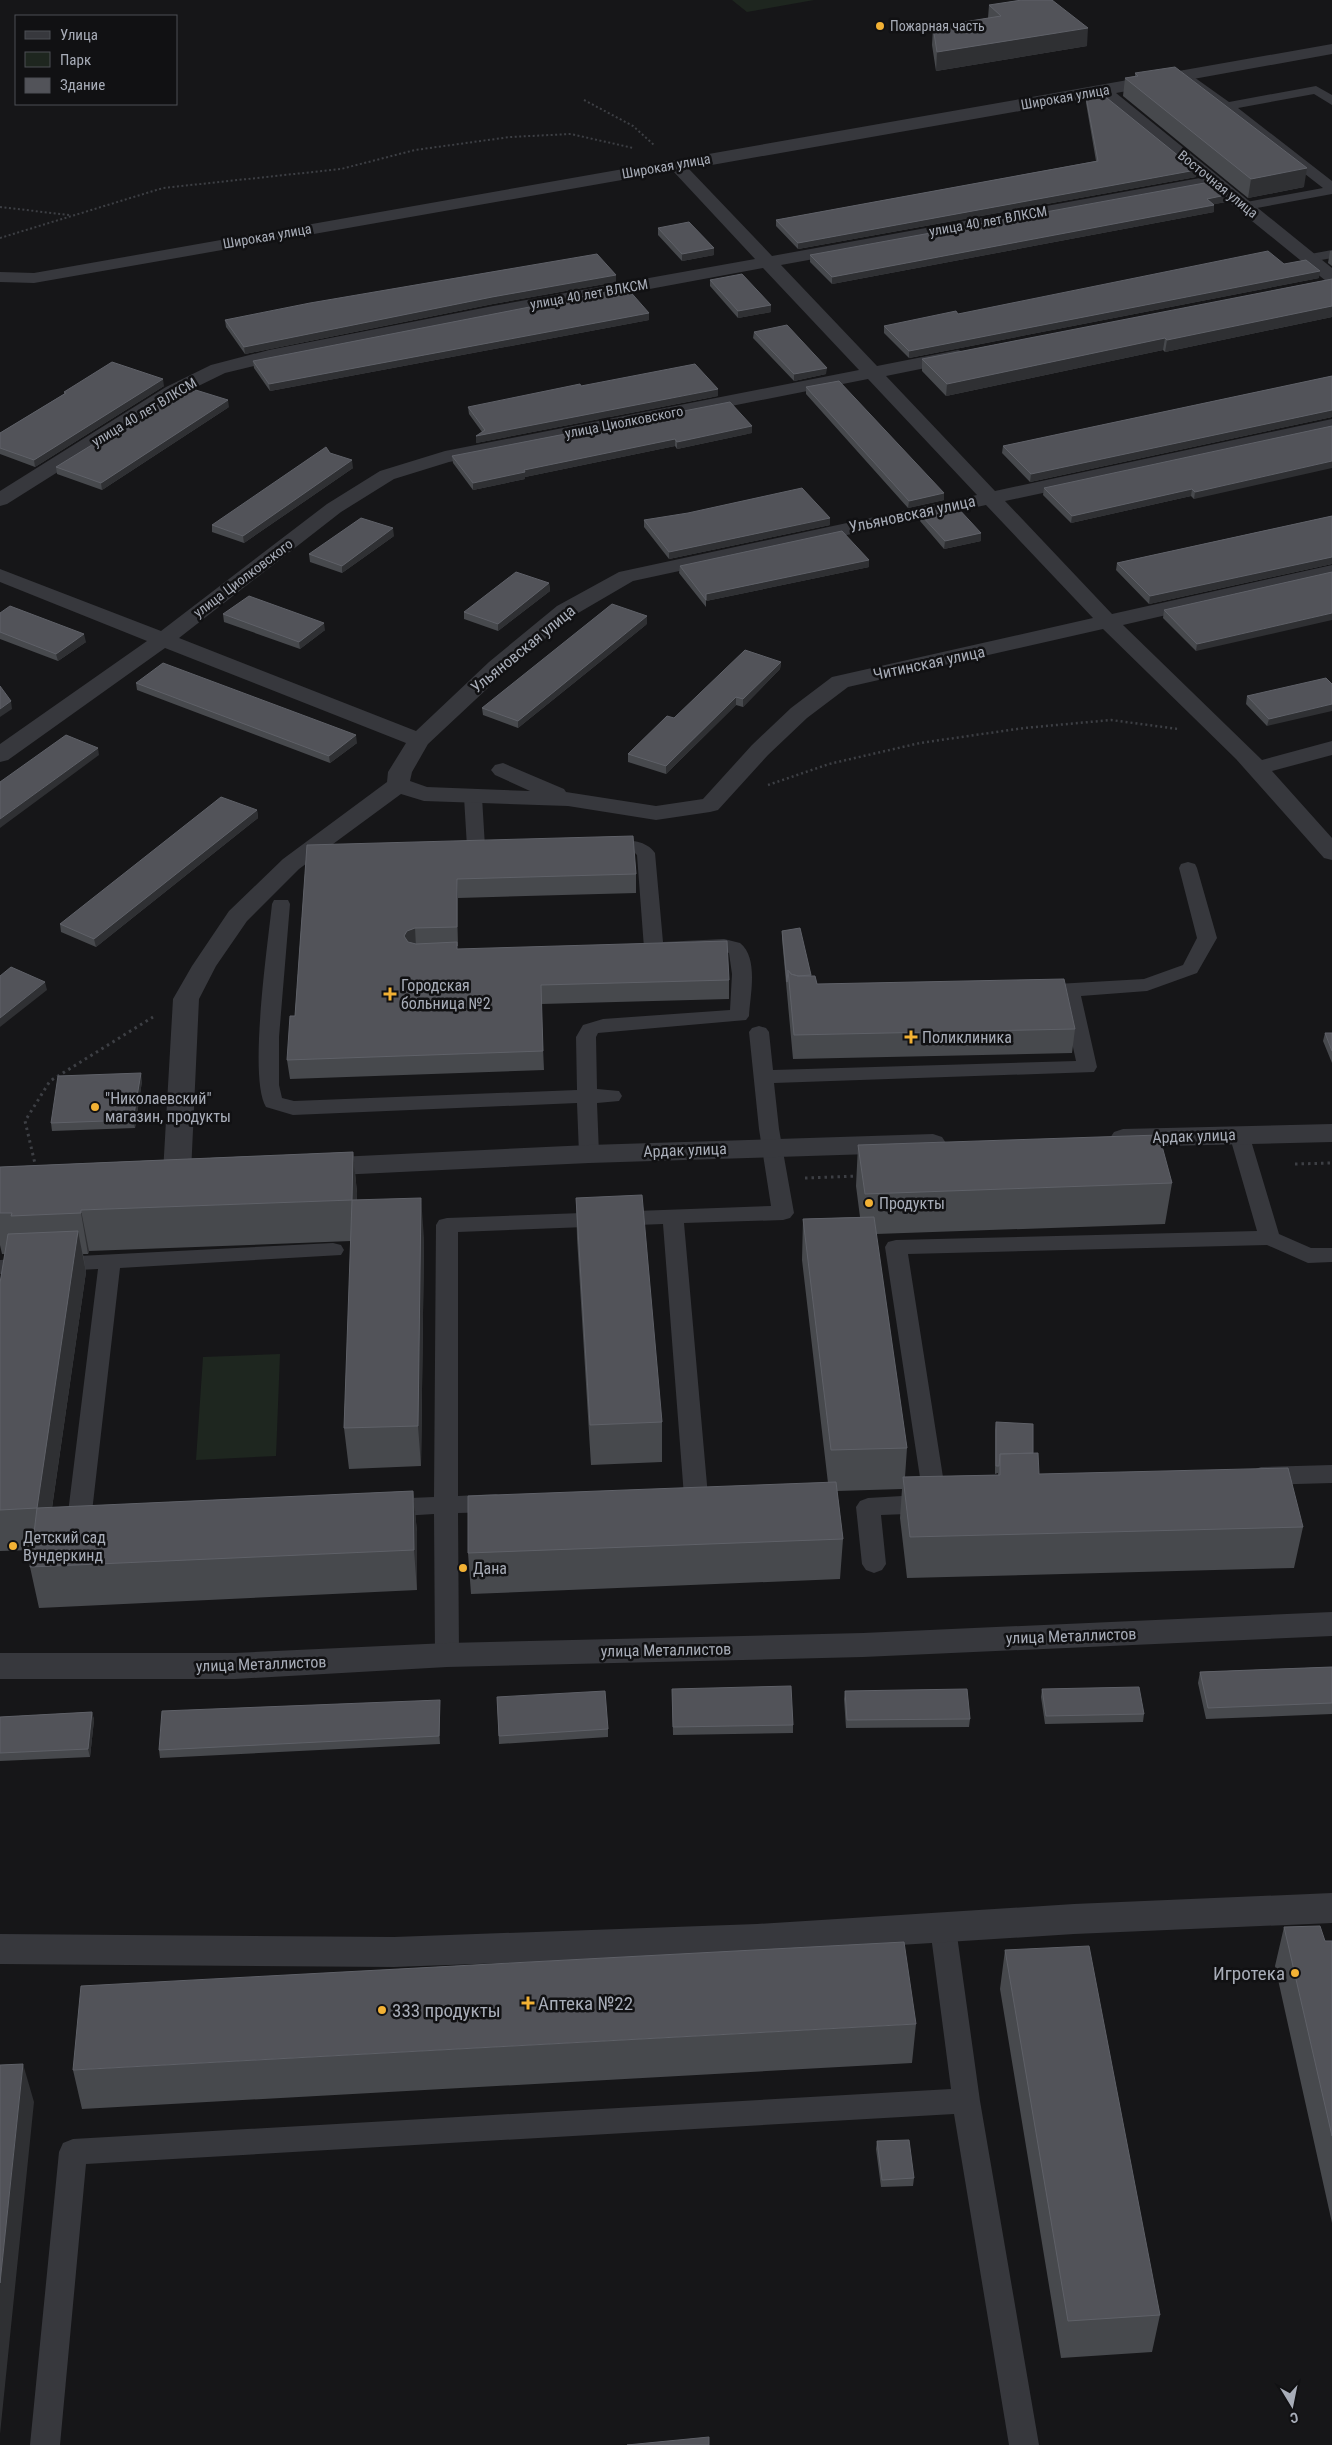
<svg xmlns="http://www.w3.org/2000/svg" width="1332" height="2445" viewBox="0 0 1332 2445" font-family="'Roboto Condensed',sans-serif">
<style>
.green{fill:#1e261f}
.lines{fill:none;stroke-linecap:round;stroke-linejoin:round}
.path-far2{stroke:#3d3f44;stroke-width:2;stroke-dasharray:2 2.5;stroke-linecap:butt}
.path-far1{stroke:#3d3f44;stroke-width:2.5;stroke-dasharray:2 3;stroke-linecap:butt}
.path{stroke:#3d3f44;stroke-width:3;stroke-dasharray:2.5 4;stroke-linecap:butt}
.service{fill:#37383d;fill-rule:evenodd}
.minor{fill:#37383d;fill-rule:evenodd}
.tertiary{fill:#37383d;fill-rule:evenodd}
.wall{fill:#47494d}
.shaded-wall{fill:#2f3033}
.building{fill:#525359;stroke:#5f6168}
.poi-dot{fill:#f2b134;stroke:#111113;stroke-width:2}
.labels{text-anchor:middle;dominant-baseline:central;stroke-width:5;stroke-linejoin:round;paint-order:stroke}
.far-poi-label{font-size:14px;fill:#a8adb8;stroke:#111113;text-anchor:start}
.far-street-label{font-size:14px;fill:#a8adb8;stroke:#111113}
.street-label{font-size:16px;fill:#a8adb8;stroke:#111113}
.poi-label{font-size:16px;fill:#a8adb8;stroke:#111113;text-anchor:start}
.near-poi-label{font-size:19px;fill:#a8adb8;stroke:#111113;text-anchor:start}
</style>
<rect width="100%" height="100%" fill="#161618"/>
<path class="green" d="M732 0H814L747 12Z
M280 1354 276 1456 196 1460 203 1357Z"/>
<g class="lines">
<path class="path-far2" d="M584 100 633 126 654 145
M0 207 69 215
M0 238 163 188 341 169 415 150 510 137 571 134 633 148"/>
<path class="path-far1" d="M768 785 829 764 920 743 1024 728 1111 720 1178 729"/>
<path class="path" d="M1295 1164 1332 1163
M36 1168 25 1121 50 1081 153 1017
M805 1178 859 1176"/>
<path class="service" d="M1184 70 1229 102 1316 86 1332 95V105L1314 94 1238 108 1332 181V194L1246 210 1241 209 1239 206 1241 203 1323 188 1180 77 1178 74Z
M1332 250V258L1310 262 1303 258 1305 255Z
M473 792 479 793 482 797 485 847 483 851H469L467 847 464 797 467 793Z
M604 840C622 841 644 837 655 853L663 942 724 939 740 943C759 958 750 995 749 1016L746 1020 598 1033 596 1037 597 1089 619 1091 622 1096 619 1101 597 1103 599 1154 596 1159 589 1161 582 1159 579 1154 577 1103 293 1115 266 1107C248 1079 268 943 272 904L274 900H288L290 904 279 1037V1085L282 1098 294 1101 577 1090 576 1037 583 1025 603 1019 730 1010 732 974 729 953 724 951 654 954 647 952 644 948 637 855 634 852 597 850 595 846 597 842Z
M1188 862 1195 864 1197 868 1217 938 1197 973 1147 991 1081 996 1097 1067 1094 1072 774 1083 779 1129 794 1213 790 1218 783 1220 684 1223 708 1496 704 1502 696 1505 688 1502 684 1496 663 1224 458 1232V1496L496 1494 504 1497 508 1503 504 1509 496 1512 458 1513 459 1655 456 1662 447 1665 438 1662 435 1655 434 1514 386 1517 378 1514 374 1508 378 1502 386 1499 434 1497 436 1225 439 1220 447 1218 771 1206 759 1129 749 1032 752 1028 759 1026 766 1028 769 1032 773 1070 1076 1061 1062 997 1032 995 1029 991 1032 987 1039 985 1144 979 1183 965 1197 938 1179 868 1181 864Z
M1239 1127 1246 1129 1249 1134 1279 1234 1311 1248H1332V1262L1308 1263 1267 1245 908 1254 943 1477 961 1479 965 1485 961 1491 935 1495 915 1511 907 1514 881 1515 886 1564 882 1570 874 1573 866 1570 862 1564 856 1507 860 1501 868 1498 902 1496 921 1484 885 1247 888 1242 896 1240 1257 1231 1229 1134 1232 1129Z
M333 1243 341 1245 344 1250 341 1255 120 1268 92 1512 101 1515 105 1521 101 1527 93 1530 71 1527 67 1521 98 1269 0 1274V1260Z
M1332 1465V1483L1261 1485 1253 1482 1249 1476 1253 1470 1261 1467Z
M943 1917 952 1920 956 1928 980 2101 1039 2445H1009L954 2114 86 2164 60 2445H30L59 2152 63 2143 73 2139 951 2089 930 1928 934 1920Z"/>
<path class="minor" d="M1332 44V54L1116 93 1332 268V282L1326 281 1210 187 781 265 877 366 958 350 965 352 968 356 965 360 886 376 995 491 1332 419V431L1005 501 1112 614 1332 565V577L1123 625 1262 760 1332 741V755L1272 771 1332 838V860L1324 858 1236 759 1103 629 848 687 807 718 768 755 718 810 710 812 656 820 568 806 424 801 401 794 299 869 247 921 216 966 199 999 191 1173 187 1179 177 1182 167 1179 163 1173 173 999 192 966 229 911 283 859 387 782 388 772 406 743 165 648 8 760 0 762V744L147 641 0 582V569L161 631 327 504 380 471 445 451 859 370 763 268 493 318 270 362 225 373 180 395 7 504 0 506V491L166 387 211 365 269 350 493 306 755 259 673 171 34 283 0 282V272L34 273ZM1100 97 1200 178 772 256 689 169ZM868 379 977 495 619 572 557 606 489 662 416 731 179 638 341 512 394 479 449 462ZM986 505 1093 618 832 677 791 708 752 745 703 799 656 806 566 792 564 789 503 763 495 765 491 770 495 775 530 791 427 787 410 781 412 772 428 744 505 672 573 616 633 581Z
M1332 1612V1636L863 1657 447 1667 235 1679H0V1653H235L447 1643 863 1633Z
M1332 1893V1923L1074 1934 757 1954 394 1967 0 1964V1934L394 1937 757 1924 1074 1904Z"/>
<path class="tertiary" d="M1332 1124V1142L1123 1147 1114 1144 1110 1138 1114 1132 1123 1129Z
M933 1134 942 1137 946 1143 942 1149 933 1152 589 1163 317 1176 307 1173 304 1167 307 1161 317 1158 589 1145Z"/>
</g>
<path class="wall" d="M989 5 1087 46 936 71 932 45 933 27 988 18Z
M1135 73 1304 187 1248 198 1123 96 1125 78 1135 76Z
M1086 97 1196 177 798 249 776 226V220L1096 161 1086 103Z
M1226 195V202L1214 204V212L832 284 810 262V255Z
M658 228 714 255 682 261 658 235Z
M1330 251H1332V266L1328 263Z
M1284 264 1319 278 909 358 884 333V326L958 314Z
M1332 279V317L1165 352 1163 350 946 396 922 371V359Z
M710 280 771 305V312L738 318 710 286Z
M616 282 493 304 245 354 226 327 225 320Z
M649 313V320L270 391 254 368 253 361Z
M754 332 826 374 794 381 753 338Z
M1332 376V417L1030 482 1002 453 1003 446Z
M164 386 35 467 0 454V433L64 394V392Z
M806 387 944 500 908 508 806 394Z
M718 396 476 443 482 432 469 414 468 407Z
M229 407 102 490 57 474 56 467Z
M1332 426 1194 499 1191 496 1071 523 1043 495 1044 488Z
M752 433 677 449 675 446 525 477V479L473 490 453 463 452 456Z
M330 453 353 468 244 543 212 532V525Z
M920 514 981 533V541L944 549 920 521Z
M1332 516V564L1149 604 1116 570 1117 563Z
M644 520 830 525 669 559 644 527Z
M394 536 342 573 310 562 309 554Z
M869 560V567L706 601V607L679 573 680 566Z
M1332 572 1196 651 1163 618 1164 610Z
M549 583 550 591 498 631 464 619V612Z
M0 613 86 642 58 661 0 639Z
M223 614 325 630 300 649 224 622Z
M647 624 518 728 483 715 482 708Z
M781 662 780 669 743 707 736 705 666 774 628 762V754L674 718Z
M136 683 357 743 330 763 137 690Z
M1332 684 1267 726 1246 704 1247 696Z
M257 810 258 818 96 947 61 932 60 924Z
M307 845 636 874V893L458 898V946H457V949L729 980V999L541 1004 544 1070 290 1079 287 1060 295 1016Z
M782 931 817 984 1075 1029 1072 1053 793 1059 782 939Z
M1325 1033H1332V1063L1323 1041Z
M142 1081 135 1128 52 1131 51 1123Z
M858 1145 1172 1183 1165 1224 876 1234 907 1448 905 1477 998 1475V1473L995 1474V1430L996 1422 1033 1453 1039 1474 1303 1527 1294 1568 907 1578 900 1518 902 1489 837 1491 843 1539 840 1579 471 1594 468 1553 828 1483 802 1260 803 1219 860 1217 856 1186Z
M353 1152 357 1193V1200L424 1238 421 1466 349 1469 344 1428 351 1241 89 1251 88 1254H83L86 1272 52 1508 413 1491 417 1532V1590L39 1608 30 1567 33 1550 0 1551V1283L5 1254H2L0 1245V1167Z
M576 1198 662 1422V1462L591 1465 577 1238Z
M1332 1667V1714L1206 1719 1198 1683 1200 1672Z
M672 1689 793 1725V1733L673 1735Z
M1042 1689 1144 1714 1143 1722 1045 1724 1041 1697Z
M845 1691 970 1719 969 1727 846 1728 844 1699Z
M497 1697 608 1729V1737L499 1744Z
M440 1708V1744L160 1758 159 1750Z
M92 1712 94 1720 90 1757 0 1761V1717Z
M1284 1927 1325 1941H1332V2223L1275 1966Z
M1005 1950 1160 2315 1152 2352 1061 2358 1000 1989Z
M916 2024 912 2063 82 2109 73 2070Z
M877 2141 914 2178 913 2186 881 2187 876 2149Z"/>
<path class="shaded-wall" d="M1088 28 1087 46 936 71 937 52Z
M1307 168 1304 187 1248 198 1251 179Z
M1196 170V177L798 249V243Z
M1226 195V202L1206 206 1207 199Z
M1214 205V212L832 284V277Z
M714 248V255L682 261V254Z
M1320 271 1319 278 909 358V351Z
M616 275V282L493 304 245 354 244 347 492 297Z
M771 305V312L738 318V311Z
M1332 306V317L1165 352 1167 340Z
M649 313V320L270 391 269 384Z
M1165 338 1163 350 946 396 947 384Z
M827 368 826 374 794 381V374Z
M163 379 164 386 35 467 34 460Z
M718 389V396L476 443V436Z
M228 400 229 407 102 490 101 483Z
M1332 410V417L1030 482 1031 474Z
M752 426V433L677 449V442Z
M675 439V446L525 477V479L473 490V483L524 470Z
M352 460 353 468 244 543 243 536Z
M1332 461V468L1194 499 1195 492Z
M1192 489 1191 496 1071 523 1072 516Z
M944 493V500L908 508 909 501Z
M830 518V525L669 559V552Z
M393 528 394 536 342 573V566Z
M981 533V541L944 549 945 541Z
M1332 557V564L1149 604 1150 596Z
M869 560V567L706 601V594Z
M549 583 550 591 498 631V624Z
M1332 613V620L1196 651 1197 644Z
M647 616V624L518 728V721Z
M324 623 325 630 300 649 299 642Z
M84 634 86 642 58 661 56 654Z
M781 662 780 669 743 707V699Z
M736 697V705L666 774V766Z
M11 701 12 709 0 717V709Z
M1332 704V711L1267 726 1269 719Z
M356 735 357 743 330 763 329 756Z
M98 748 99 755 0 828V819Z
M257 810 258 818 96 947 94 939Z
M457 879 458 898V946L457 927Z
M415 928 416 947 408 950 404 936 407 931Z
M45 982 47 990 0 1027V1018Z
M141 1073 142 1081 135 1128 133 1120Z
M353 1152 357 1193 356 1241 352 1200Z
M421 1198 424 1238 421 1466 418 1426Z
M81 1210 89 1251 88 1254 81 1213Z
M78 1231 86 1272 46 1549 37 1508Z
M413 1491 417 1532V1590L414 1550Z
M440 1700V1744L439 1736Z
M92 1712 94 1720 90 1757 88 1749Z
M23 2064 34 2102 0 2434V2283Z"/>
<path class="building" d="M1022 0H1052L1088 28 937 52 933 27 1001 16 989 5Z
M1175 67 1307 168 1251 179 1125 78 1138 76 1135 73Z
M1102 94 1196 170 798 243 776 220 1098 161 1086 97Z
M1210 182 1226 195 1207 199 1214 205 832 277 810 255Z
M689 222 714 248 682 254 658 228Z
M1268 251 1284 264 1306 260 1320 271 909 351 884 326 956 311 958 314Z
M597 254 616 275 492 297 244 347 225 320 310 303Z
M742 274 771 305 738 311 710 280Z
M1332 279V306L1167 340 1165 338 947 384 922 359Z
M627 288 649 313 269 384 253 361Z
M787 325 827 368 794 374 754 332Z
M112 362 163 379 34 460 0 448V433L66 393 64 392Z
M695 364 718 389 476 436 485 430 468 407 580 384 581 386Z
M1332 376V410L1031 474 1003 446Z
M839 381 944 493 909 501 806 387Z
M186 387 228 400 101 483 56 467Z
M730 402 752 426 677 442 675 439 524 470 525 472 473 483 452 456Z
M1332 426V461L1195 492 1192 489 1072 516 1044 488Z
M326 447 330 453 352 460 243 536 212 525Z
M802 488 830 518 669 552 644 520 688 513Z
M956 506 981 533 945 541 920 514Z
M1332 516V557L1150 596 1117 563Z
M361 518 393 528 342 566 309 554Z
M842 531 869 560 706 594V600L680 566Z
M516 572 549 583 498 624 464 612Z
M1332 572V613L1197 644 1164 610Z
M249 596 324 623 299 642 223 614Z
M612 604 647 616 518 721 482 708Z
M10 606 84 634 56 654 0 632V613Z
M745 650 781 662 743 699 736 697 666 766 628 754 667 716 674 718Z
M163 663 356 735 329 756 136 683Z
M1326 678 1332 684V704L1269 719 1247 696Z
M0 686 11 701 0 709Z
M66 735 98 748 0 819V782Z
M221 797 257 810 94 939 60 924Z
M633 836 636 874 457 879V927L415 928 407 931 404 936 408 942 416 944 457 942V949L727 941 729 980 541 985 543 1051 287 1060 290 1016H295L307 845Z
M800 928 811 975 798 976 791 974 788 970 787 982 782 931Z
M11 967 45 982 0 1018V976Z
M788 970 791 974 798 976H815L817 984 1064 979 1075 1029 794 1035Z
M1325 1033H1332V1051Z
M141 1073 133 1120 51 1123 58 1076Z
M1159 1135 1172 1183 865 1194 858 1145Z
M353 1152 352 1200 81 1210V1213L11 1216 12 1213H0V1167Z
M642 1195 662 1422 590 1425 576 1198Z
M421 1198 418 1426 344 1428 352 1200Z
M874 1217 907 1448 831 1450 803 1219Z
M78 1231 37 1508 0 1510V1283L8 1234Z
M996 1422 1033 1424V1453L1000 1454 999 1466H996Z
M1038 1453 1039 1474 1288 1468 1303 1527 910 1537 903 1477 1000 1475V1454Z
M836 1482 843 1539 468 1553V1496Z
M413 1491 414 1550 30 1567 37 1508Z
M1332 1667V1703L1208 1708 1200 1672Z
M791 1686 793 1725 673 1727 672 1689Z
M1139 1687 1144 1714 1046 1716 1042 1689Z
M967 1689 970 1719 847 1720 845 1691Z
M605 1691 608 1729 499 1736 497 1697Z
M440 1700 439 1736 159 1750 162 1711Z
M92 1712 88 1749 0 1753V1717Z
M1320 1926 1325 1941H1332V2136L1284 1927Z
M904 1942 916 2024 73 2070 81 1986Z
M1089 1946 1160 2315 1068 2321 1005 1950Z
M23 2064 0 2283V2065Z
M909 2140 914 2178 882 2180 877 2141Z
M709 2437V2445H627Z"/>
<g class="poi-dot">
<circle cx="880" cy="26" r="5"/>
<path d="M387.5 986.5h5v5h5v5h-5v5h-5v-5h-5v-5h5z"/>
<path d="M908.5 1029.5h5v5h5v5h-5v5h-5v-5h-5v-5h5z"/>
<circle cx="95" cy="1107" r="5"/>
<circle cx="869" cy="1203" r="5"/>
<circle cx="13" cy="1546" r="5"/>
<circle cx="463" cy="1568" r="5"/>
<circle cx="1295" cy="1973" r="5"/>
<path d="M525.5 1995.5h5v5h5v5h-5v5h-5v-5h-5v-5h5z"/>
<circle cx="382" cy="2010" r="5"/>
</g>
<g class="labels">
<g class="far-poi-label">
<text x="890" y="26">Пожарная часть</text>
</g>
<g class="far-street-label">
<text transform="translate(1065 97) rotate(-10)">Широкая улица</text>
<text transform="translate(666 166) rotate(-10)">Широкая улица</text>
<text transform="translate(1218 184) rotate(39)">Восточная улица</text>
<text transform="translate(988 221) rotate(-10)">улица 40 лет ВЛКСМ</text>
<text transform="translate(267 236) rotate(-10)">Широкая улица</text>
<text transform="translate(589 294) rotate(-10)">улица 40 лет ВЛКСМ</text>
<text transform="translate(144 412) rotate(-31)">улица 40 лет ВЛКСМ</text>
<text transform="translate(624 422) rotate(-11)">улица Циолковского</text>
<text transform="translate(243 578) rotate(-37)">улица Циолковского</text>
</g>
<g class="street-label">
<text transform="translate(912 514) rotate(-12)">Ульяновская улица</text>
<text transform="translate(523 649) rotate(-39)">Ульяновская улица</text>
<text transform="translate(929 663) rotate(-12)">Читинская улица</text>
<text transform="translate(1194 1136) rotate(-2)">Ардак улица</text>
<text transform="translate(685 1150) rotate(-2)">Ардак улица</text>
<text transform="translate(1071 1636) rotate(-2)">улица Металлистов</text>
<text transform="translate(666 1650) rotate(-1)">улица Металлистов</text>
<text transform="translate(261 1664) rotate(-2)">улица Металлистов</text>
</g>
<g class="poi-label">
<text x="401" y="985">Городская<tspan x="401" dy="18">больница №2</tspan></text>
<text x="922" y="1037">Поликлиника</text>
<text x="105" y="1098">"Николаевский"<tspan x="105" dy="18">магазин, продукты</tspan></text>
<text x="879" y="1203">Продукты</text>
<text x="23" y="1537">Детский сад<tspan x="23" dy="18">Вундеркинд</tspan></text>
<text x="473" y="1568">Дана</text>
</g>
<g class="near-poi-label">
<text x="1285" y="1973" text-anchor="end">Игротека</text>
<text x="538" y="2003">Аптека №22</text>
<text x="392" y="2010">333 продукты</text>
</g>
</g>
<rect x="15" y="15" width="162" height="90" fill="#111113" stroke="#4d4f55"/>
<rect x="25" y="31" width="25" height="8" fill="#37383d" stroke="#4d4f55"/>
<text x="60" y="40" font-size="15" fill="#a8adb8">Улица</text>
<rect x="25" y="52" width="25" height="15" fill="#1e261f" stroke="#4d4f55"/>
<text x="60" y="65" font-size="15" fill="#a8adb8">Парк</text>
<rect x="25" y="78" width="25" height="15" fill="#525359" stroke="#4d4f55"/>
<text x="60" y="90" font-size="15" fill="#a8adb8">Здание</text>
<g transform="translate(1292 2405) rotate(170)" stroke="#111113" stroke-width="4" paint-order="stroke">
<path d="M0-4L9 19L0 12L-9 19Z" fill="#a8adb8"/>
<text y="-8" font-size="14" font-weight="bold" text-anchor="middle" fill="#a8adb8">С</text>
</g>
</svg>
